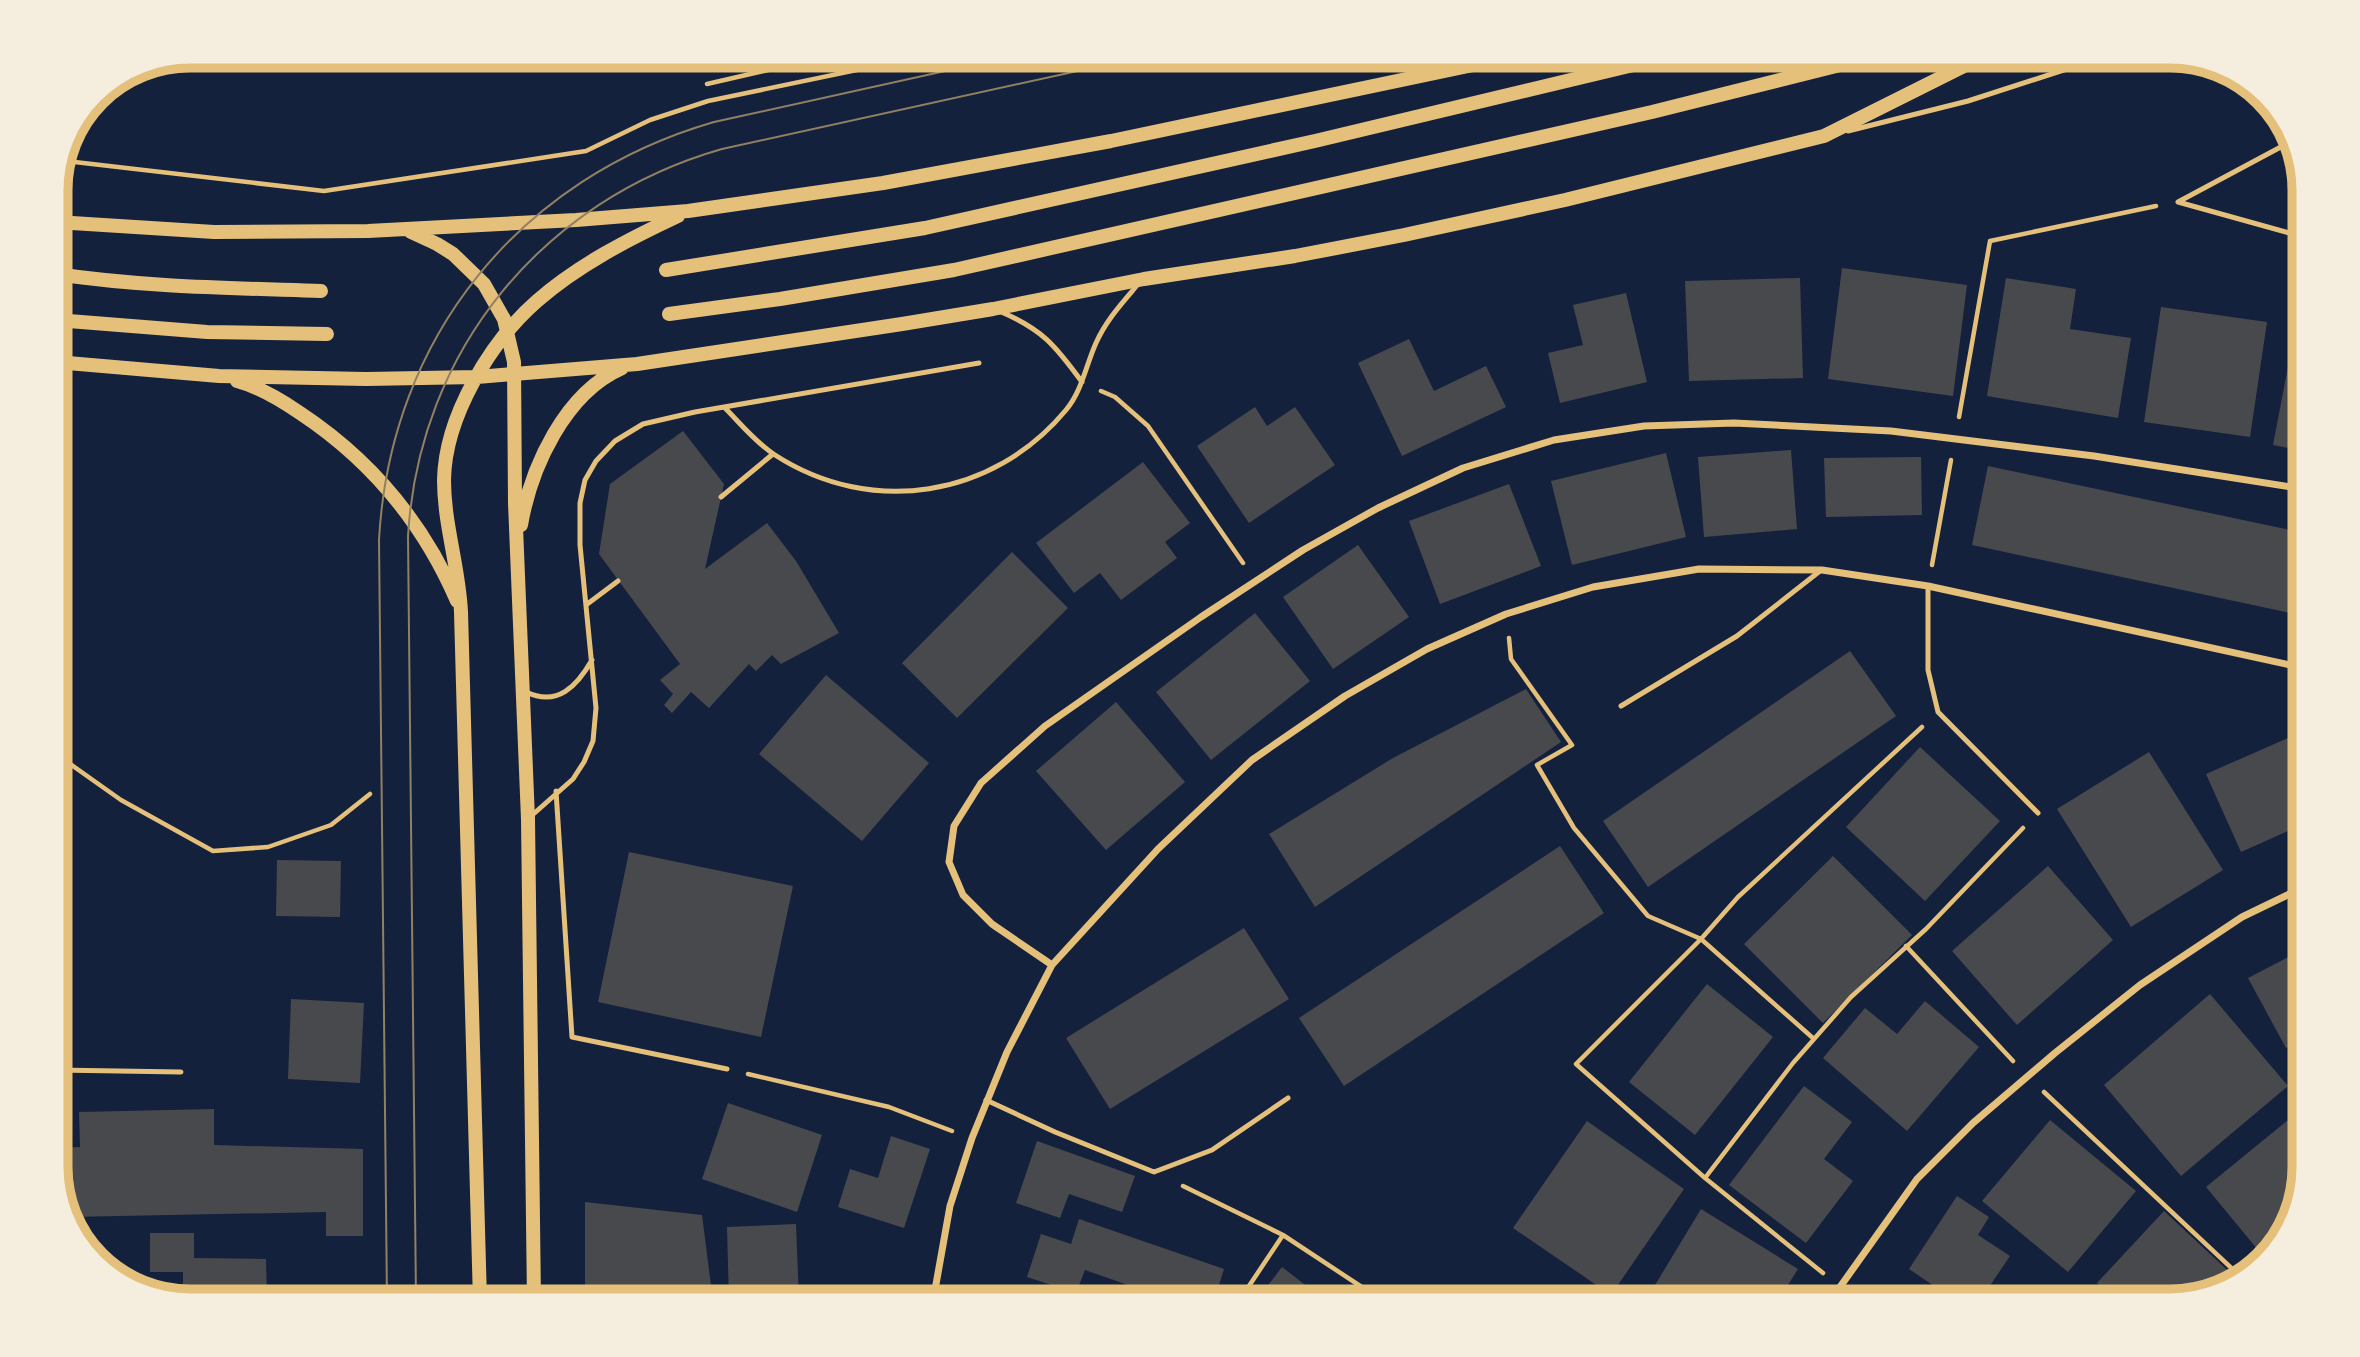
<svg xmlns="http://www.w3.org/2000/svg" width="2360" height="1357" viewBox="0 0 2360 1357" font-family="'Source Sans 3',sans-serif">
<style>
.building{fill:#48494c}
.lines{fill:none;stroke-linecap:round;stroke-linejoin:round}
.path{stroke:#e5c07b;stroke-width:4.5}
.service{stroke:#e5c07b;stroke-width:5}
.minor{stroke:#e5c07b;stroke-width:7}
.secondary{stroke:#e5c07b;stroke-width:14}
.tram{stroke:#918062;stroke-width:2}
.rim{fill:none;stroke:#e5c07b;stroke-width:9}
</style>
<rect width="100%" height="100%" fill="#14213d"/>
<path class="building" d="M1842 268 1967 285 1953 396 1828 379Z
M1800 278 1803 378 1689 381 1685 281Z
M2006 278 2076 289 2070 329 2131 338 2118 418 1987 396Z
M1626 293 1647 382 1560 403 1548 353 1583 345 1573 305Z
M2161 307 2267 322 2250 437 2144 422Z
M2294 335 2304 337V451L2273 445Z
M1409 339 1434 391 1486 366 1506 407 1402 456 1358 363Z
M1255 407 1267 426 1295 407 1335 465 1249 523 1197 446Z
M683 431 724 484 705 569 767 523 796 561 839 633 781 664 772 655 756 671 749 664 709 708 691 692 672 713 664 705 673 694 660 680 680 664 599 554 610 484Z
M1791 450 1797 529 1704 537 1698 457Z
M1666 453 1686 537 1572 565 1551 481Z
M1921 457 1922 515 1826 517 1824 458Z
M1143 462 1190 523 1165 542 1177 558 1121 600 1100 573 1074 593 1036 543Z
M1988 466 2304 533V571L2295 614 1972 545Z
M1509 484 1541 566 1440 604 1409 521Z
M1358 545 1409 617 1333 669 1283 597Z
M1012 552 1068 608 957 718 902 663Z
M1255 613 1310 681 1211 760 1156 692Z
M1850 651 1896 716 1648 887 1603 821Z
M826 675 929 763 862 841 759 754Z
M1526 689 1561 742 1315 907 1269 834 1393 758Z
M1116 702 1185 782 1106 850 1036 771Z
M2304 731V824L2241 852 2206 774Z
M1920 747 2000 821 1925 901 1846 827Z
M2149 752 2223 870 2131 927 2057 809Z
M1560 846 1604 913 1344 1086 1299 1018Z
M629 852 793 886 761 1037 598 1002Z
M1833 856 1912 935 1823 1023 1744 944Z
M277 860 341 861 340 917 276 916Z
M2048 866 2113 940 2017 1025 1952 951Z
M1244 928 1289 999 1110 1109 1066 1038Z
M2304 949V1038L2286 1048 2248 978Z
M1707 984 1773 1037 1695 1135 1629 1082Z
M2210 994 2288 1086 2181 1176 2104 1085Z
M291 999 364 1003 360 1083 288 1079Z
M1925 1001 1979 1047 1907 1131 1823 1058 1865 1008 1897 1034Z
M1804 1086 1852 1122 1824 1159 1853 1181 1806 1243 1729 1185Z
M728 1103 822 1135 797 1212 702 1179Z
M2304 1107V1167L2286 1233 2263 1256 2206 1187Z
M214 1109V1145L363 1149V1236H326V1212L69 1217 56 1175V1148L80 1147 79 1112Z
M2050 1120 2136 1191 2068 1272 1982 1201Z
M1587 1121 1684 1189 1611 1295 1513 1228Z
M891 1136 930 1149 904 1228 838 1207 850 1169 878 1178Z
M1037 1141 1135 1176 1122 1212 1069 1194 1060 1218 1016 1203Z
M1957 1196 1989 1217 1978 1235 2010 1256 1985 1293 1997 1301H1924L1934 1286 1909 1269Z
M585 1202 702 1215 713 1301H585Z
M1701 1209 1798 1269 1778 1301 1646 1300Z
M2164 1211 2239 1281 2170 1301H2116L2097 1283Z
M1079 1219 1224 1269 1214 1301H1142L1145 1291 1085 1270 1076 1293 1027 1277 1041 1234 1071 1244Z
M796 1224 799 1301H729L727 1227Z
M150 1233H194V1258L266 1259 267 1301H190L183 1299V1272H150Z
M1282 1267 1326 1301H1256Z"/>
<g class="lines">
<path class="path" d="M707 84 829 56
M66 161 324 191 586 151 650 120 708 101 924 56
M1101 391 1115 397 1148 426 1243 563
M1959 417 1990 241 2156 206
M1932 565 1951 460
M1509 638 1511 659 1572 745 1537 765 1574 828 1648 916 1701 939 1814 1039
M56 754 121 800 213 851 268 847 331 825 370 794
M1906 946 2013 1061
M748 1074 889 1107 952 1131
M2044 1092 2242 1278
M1705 1178 1793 1063 1851 997 1926 929 2023 828
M1183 1186 1283 1235 1383 1301
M1823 1273 1705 1178 1576 1064 1701 939 1738 897 1922 727
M1239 1301 1283 1235"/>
<path class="service" d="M1848 131 1968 101 2107 56
M2290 142 2178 202 2304 237
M999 311C1042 329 1055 345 1082 382
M725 408C740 423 756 443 775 455 871 517 993 498 1066 410 1082 391 1086 365 1096 343 1106 320 1123 302 1139 283
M721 497 773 454
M1928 586V670L1938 712 2038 813
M586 605 618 581
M526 692C558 707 577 686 592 660
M1621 706 1737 636 1820 571
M556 791 572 1037 727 1069
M530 817 573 779 584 762 593 741 596 708 580 545V503L585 480 596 461 615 441 643 424 695 412 979 363
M56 1070 181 1072
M986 1100 1055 1132 1154 1172 1212 1150 1288 1098"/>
<path class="minor" d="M1052 965 992 924 963 895 949 862 954 826 981 783 1045 726 1201 617 1303 550 1378 508 1463 468 1554 440 1644 426 1734 423 1891 431 2094 456 2304 489
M933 1301 950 1206 972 1138 1007 1052 1052 965 1158 849 1252 760 1345 696 1427 649 1506 614 1593 587 1699 569 1822 570 1928 586 2304 668
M1830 1301 1917 1179 1973 1123 2055 1053 2140 985 2242 917 2304 887"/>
<path class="secondary" d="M56 222 214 232 368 231 576 220 688 211 883 183 1111 141 1516 56
M411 232 437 244 453 254 484 284 504 319 514 362 515 503 528 819 534 1301
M666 270 925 228 1315 141 1671 56
M56 274C143 287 233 288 321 291
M669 314 780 299 954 270 1652 112 1876 56
M56 320 207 332 327 334
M56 362 219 376 366 379 477 377 637 364 902 324 993 309 1144 279 1295 256 1404 235 1565 200 1824 136 1984 56
M237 381C260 387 281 400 300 413 371 460 423 522 457 601
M521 525C531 467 565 393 622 368
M480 1301 461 612C459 567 444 525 444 480 445 417 490 342 537 301 578 265 629 239 678 216"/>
<path class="tram" d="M387 1301 379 540C390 337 520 178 714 122L1013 56
M416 1301 408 536C419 350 543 200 722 149L1146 56"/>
</g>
<path d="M0 0H2360V1357H0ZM190 68H2170A122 122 0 0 1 2292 190V1167A122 122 0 0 1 2170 1289H190A122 122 0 0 1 68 1167V190A122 122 0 0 1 190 68Z" fill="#f5edde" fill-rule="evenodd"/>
<path class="rim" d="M190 68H2170A122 122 0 0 1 2292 190V1167A122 122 0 0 1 2170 1289H190A122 122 0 0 1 68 1167V190A122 122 0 0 1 190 68Z"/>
</svg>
